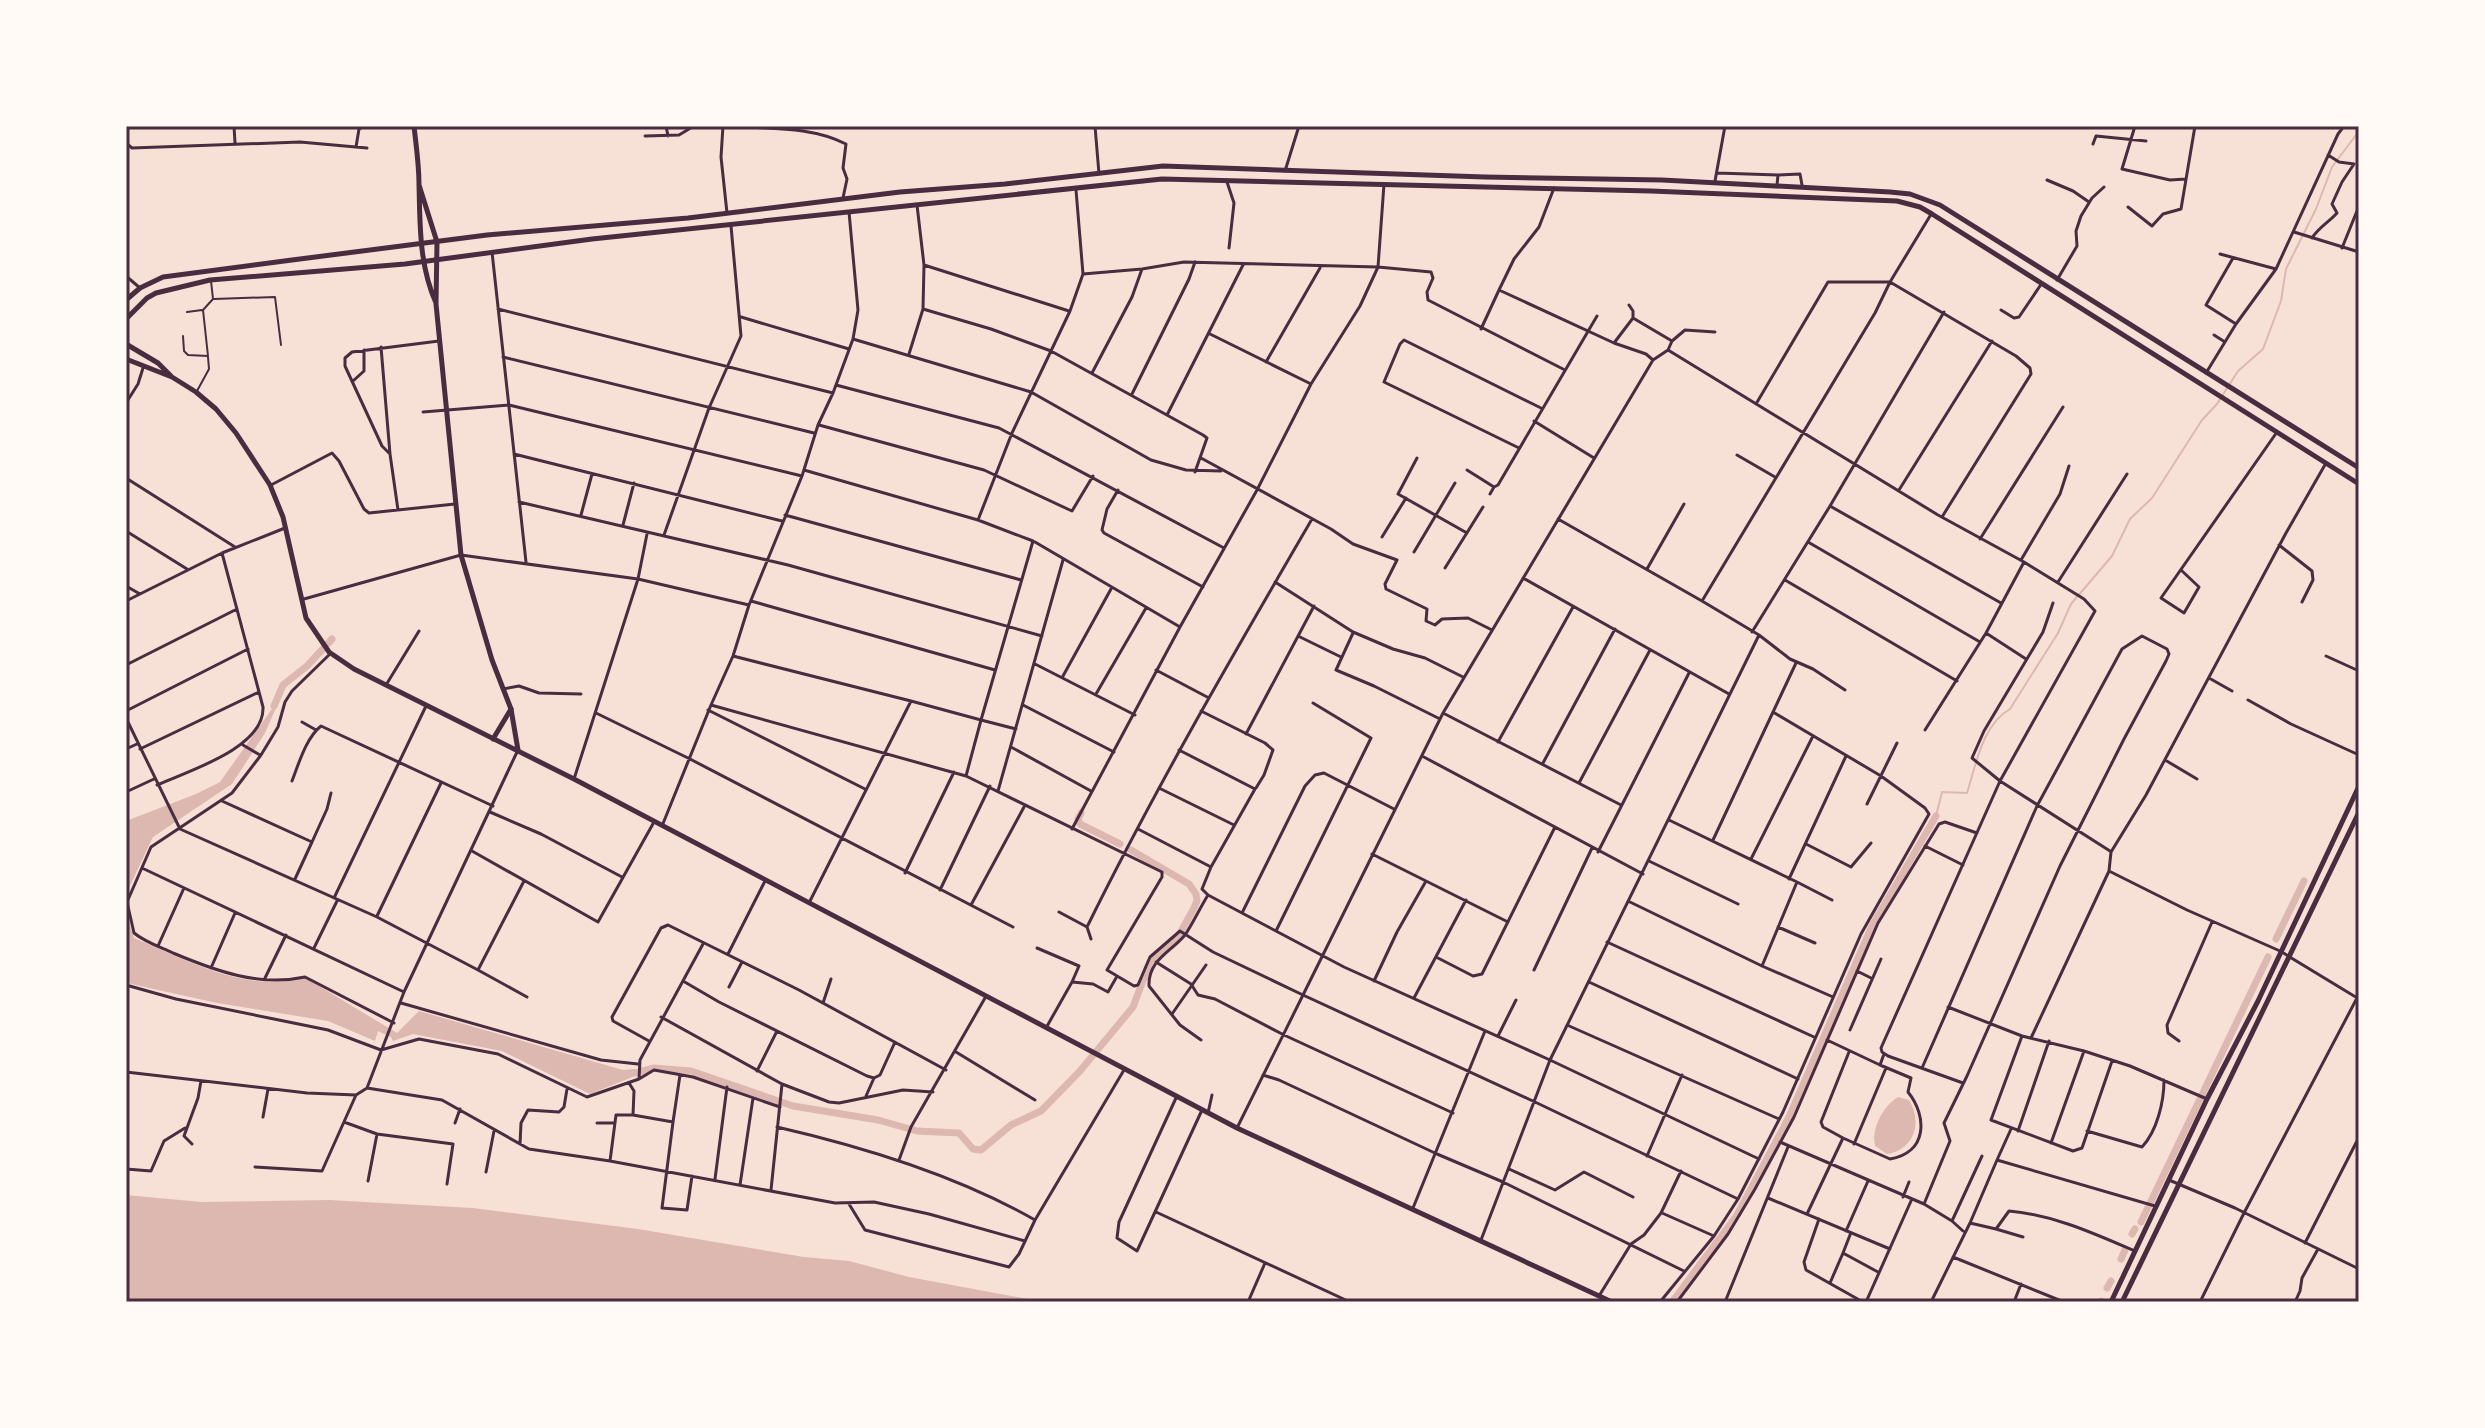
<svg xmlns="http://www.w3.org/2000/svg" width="2485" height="1428" viewBox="0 0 2485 1428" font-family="'PT Sans Narrow',sans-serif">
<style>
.water{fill:#dcb8b0}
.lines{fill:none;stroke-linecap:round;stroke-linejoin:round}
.stream{stroke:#dcb8b0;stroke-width:2}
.canal{stroke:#dcb8b0;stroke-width:7}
.service{stroke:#4a2c40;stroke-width:2}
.minor{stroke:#4a2c40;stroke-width:3}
.secondary{stroke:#4a2c40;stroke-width:5}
.primary{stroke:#4a2c40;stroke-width:5}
.neatline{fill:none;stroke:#4a2c40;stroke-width:3}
</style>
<rect width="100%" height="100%" fill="#f7e1d7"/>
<path class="water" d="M274 706 275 710 265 733 232 784 153 837 126 894V821L196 794 220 782Z
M126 913 134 938C185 959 248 995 304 977L397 1033 419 1011 623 1070 635 1069V1076L590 1094 502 1051 413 1034 393 1041 391 1037 378 1031 375 1041 328 1021 217 1003 131 984 126 981Z
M1898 1097 1909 1100C1923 1122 1914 1150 1887 1154L1875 1146C1871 1129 1883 1106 1898 1097Z
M126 1195 201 1202 329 1200 473 1208 638 1229 804 1257 849 1261 909 1277 1044 1302H126Z"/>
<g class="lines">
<path class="stream" d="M1936 816 1942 792 1967 793C1976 765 1982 725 2010 709L2058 633 2071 604 2112 556 2130 519 2152 498 2202 420 2217 404 2238 371 2263 349 2281 301 2286 269 2316 209 2332 167 2359 131"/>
<path class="canal" d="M274 706 283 685 307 666 332 639
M1081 813 1078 819 1080 824 1120 844
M2276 939 2304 881
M635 1073 654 1068 691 1071 793 1106 878 1120 917 1131 959 1133 973 1149 981 1150 1011 1125 1041 1111 1080 1071 1133 1007 1150 962 1179 935 1194 908 1197 901 1196 894 1189 884 1131 850
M2141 1222 2268 957
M2132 1234 2135 1229
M2121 1259 2125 1250
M2107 1288 2111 1281
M1672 1302 1737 1215 1789 1117 1872 926 1936 816
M2101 1302V1301"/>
<path class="service" d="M214 299 275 297 281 345
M187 312 202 310
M183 336 184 351 188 355 208 356 203 310 213 299 211 281
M197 391 209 369 208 357"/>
<path class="minor" d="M127 126 126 143 132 148 300 142 367 148
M234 126 235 143
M666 126 668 136
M723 126 721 157 727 213
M730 126C769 129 811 126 846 144L843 168 847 179 843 198
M1095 126 1099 174
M2135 126 2122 169 2170 180 2186 179
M645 136 679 135 694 126
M2093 144 2096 136 2146 141
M356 147 359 129 363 127
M1285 171 1299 126
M1717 173 1778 175
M2047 180 2073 191 2089 202
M1715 181 1725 126
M1227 182 1234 203 1229 248
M1384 184 1378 267 1431 272 1433 278 1427 292 1428 300 1563 369
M1777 185 1778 175 1800 174 1802 185
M1554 188 1539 227 1514 259 1499 290 1614 343 1633 318
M2128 207 2152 226 2163 214 2181 209 2195 126
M2294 232 2359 252
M2312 238C2319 227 2328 223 2337 213L2332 204 2342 182 2354 164 2339 162 2328 155
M2342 248 2359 206
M492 252 526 562
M2220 254 2276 269
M2233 258 2206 305 2236 324
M924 265 1069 311
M126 276 140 288
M2057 280 2077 246 2076 231 2081 216 2092 198 2104 187
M1629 305 1633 311V318L1672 341
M498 309 833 393
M923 309 991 329 1051 351 1203 435 1207 438 1195 472
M2001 310 2014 318 2019 317 2042 283
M741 317 849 349
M1481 329 1499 290
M1210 334 1311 384
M2214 335 2225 342
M853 339 1031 392 1151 460 1186 470 1221 471
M1614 343 1646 354 1653 360
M381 347 390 454 398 510
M1668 350 1938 515 2024 562 2084 599 2095 611 2000 781 1881 1048 1882 1052 1888 1056 1963 1083
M1668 350 1672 341 1685 330 1715 332
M909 354 923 309 924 265 917 205
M503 357 814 433
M1266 362 1320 268
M1092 373 1132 297 1142 269
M2206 373 2236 324 2276 269 2338 134 2344 126
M353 381 364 371V350
M836 385 999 428 1224 548
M1132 394 1189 279 1195 262
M126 403 138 384 143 368
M1756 404 1828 282H1890L2016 356 2030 368 2031 374 1942 517
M423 412 509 405 802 476
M1167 415 1243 265
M1534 421 1594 458
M819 425 984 470 1072 511 1093 476
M1519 448 1384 382 1400 344 1404 340 1541 408
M390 454 382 446 345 366V358L352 352 439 341
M514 454 782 521
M1737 455 1775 477
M1201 458 1331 529 1353 544 1397 560 1385 584 1386 589 1427 609 1426 621 1435 625 1442 619 1468 618 1492 630
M1417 458 1398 494 1467 533
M804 470 978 520 1033 541 981 720 911 701 810 901
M1467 470 1494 487 1498 485 1597 316
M126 478 235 547
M271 485 332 453 339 461 364 509 369 513 455 504
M1118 490 1107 509 1102 530 1104 533 1203 587
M1899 490 1992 341
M1490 494 1494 487
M519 502 788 565 1042 636
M1830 506 2001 603
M581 515 592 474
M785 515 1021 580
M1558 519 1702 601 1759 635 1790 659 1813 669 1845 690
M978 520 1012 433 1070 311 1083 274 1076 190
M623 525 634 483
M126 531 187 569
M664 535 709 408 741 336 731 226
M1382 537 1406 498
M1980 539 2063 407
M1035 542 1180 627
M1808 542 1980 642
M2279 545 2312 571 2313 580 2302 602
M1414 552 1455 483
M2021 560 2060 494 2069 466
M1445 568 1483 507
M1647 569 1684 504
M2181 570 2199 587 2184 613 2161 598 2277 432
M1523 578 1729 694
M1785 580 1957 681
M1275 582 1353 632 1393 649 1425 658 1463 677
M2058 582 2127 474
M126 586 140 594
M304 599 461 555 638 579 749 605
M126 601 222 553 285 528
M751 601 995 670
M1702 601 1875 313 1890 282 1930 216
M2053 603 2043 632 1984 731 1972 758 2000 781 2110 851
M1752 632 1830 506 1944 312
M1353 633 1336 670 1374 686 1440 719
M1986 633 2026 659
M1298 636 1341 657
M331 653 292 691 285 702 278 727 261 755 232 793 151 847 127 902 134 933C145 942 160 947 173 953 216 971 259 987 305 977L394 1023
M733 656 911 701
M2326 656 2359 671
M1035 664 1135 715
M126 665 237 609
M1156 670 1209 698
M1063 676 1111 589
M2209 678 2232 691
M386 685 419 631
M503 689 519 686 539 693 581 694
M1096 694 1146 608
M2248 700 2291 724 2359 755
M711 705 966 776 1162 872V877L1107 970 1134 986 1138 985 1150 957 1180 931 1213 952 1303 995 1443 713 1653 360 1668 350
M1023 705 1114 752
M708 710 865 789
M126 711 248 649
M1201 711 1265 743 1273 750 1264 775 1256 788
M596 713 690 759 1013 927
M1443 713 1621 805
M126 718 180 829 377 917 478 970
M302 722 316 730
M1925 730 1986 633 2024 562
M1246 734 1314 606
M1498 742 1573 607
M243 745 260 755
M1011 747 1091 791
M126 749 137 744
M140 749 259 692
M1179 750 1255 789 1211 867
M1422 756 1643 874
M2165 760 2197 779
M1543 763 1615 629
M966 776 981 720 1016 729
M574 779 638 579 647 534
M292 781C299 763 306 738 321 726L493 806
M1579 783 1650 650
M157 785C188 771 265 748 263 707L222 553
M1159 788 1234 825
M998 791 1063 560
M126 792 154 779
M222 801 312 842 295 879
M1867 804 1897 743
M490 812 541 834 622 877
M1669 820 1797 882 1762 966
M662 826 711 705 733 656 749 605 802 476 818 425 833 393 853 339 858 310 849 212
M1072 829 1180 627 1257 490 1311 384 1360 306 1378 267 1184 262 1142 269 1083 274
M1138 829 1211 867 1202 889 1208 895 1344 967 1550 1060 1759 1159
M1713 840 1796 663
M312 842 327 809 331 793
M1806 844 1851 867 1871 843
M1925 846 1963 865
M472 851 598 922 654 822
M1598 852 1689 673
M1372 854 1508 922
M1751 859 1812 738
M1649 861 1738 904
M142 868 404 992
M2109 871 2187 910 2280 951 2359 999
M905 873 954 772
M1789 879 1846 756
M524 881 478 970 527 997
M1797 882 1832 900
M940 890 990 786
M334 898 426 706
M1630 902 1762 966 1833 997
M971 905 1024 807
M1243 911 1305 786 1315 775 1324 773 1394 809
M1059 912 1087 927
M377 916 441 783
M1778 927 1815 943
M1276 931 1371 738 1313 703
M1091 939 1087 927C1156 787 1234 653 1312 519
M1607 942 1814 1037
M158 946 184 888
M314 948 337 901
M1037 948 1079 966 1072 982
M728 954 765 881
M1436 957 1473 976 1482 974 1555 827
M1156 962 1191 984 1198 995 1215 999 1284 1035 1453 1113
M211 968 235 913
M1534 970 1592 848
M1857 971 1871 978
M265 978 286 935
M683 981 719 1002 867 1076 874 1078 880 1075 895 1042
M1374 981 1397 932 1426 881
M1589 982 1798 1079
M126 985 176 999 328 1030 381 1050 419 1039 498 1054 587 1097 639 1079 654 1070 693 1077 780 1107
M729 987 742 962
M1414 998 1466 900
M401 1003 601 1060 638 1064
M823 1003 831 979
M1948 1007 2022 1036 2084 1051 2130 1066 2207 1099
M1172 1014 1206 965
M661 1017 782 1084 829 1102 839 1103 903 1090 933 1092
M1567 1025 1779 1119
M1046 1028 1072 982 1093 984 1108 992 1116 978
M1850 1030 1881 959
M1498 1036 1516 1000
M2022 1036 1991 1120 2073 1151 2082 1148 2112 1061
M2031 1038 2109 871 2111 852 2146 795 2286 533 2326 463
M1201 1040 1180 1025 1149 986C1148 960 1171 952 1185 935 1193 923 1200 908 1208 895
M1827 1040 1880 1065 1884 1054
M649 1041 613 1021 612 1017 661 928 668 925 799 990 946 1070
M2179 1041 2168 1033 2167 1025 2212 922
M956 1052 1035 1100
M1922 1068 2037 806 2122 649 2142 636 2167 649 2169 654 2166 661 2124 739 2060 866 1967 1076 1944 1123 1950 1141 1924 1204
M757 1071 777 1031
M126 1072 307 1093 356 1095 367 1088 404 992 517 752
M1263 1075 1279 1080 1437 1154 1503 1182 1684 1271
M639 1079 640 1060 703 944
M629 1083 634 1091 633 1115
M367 1088 442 1100 529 1149 610 1161 835 1203 874 1202 929 1214 1025 1241
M866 1096 874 1078
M1176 1098 1119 1222 1117 1238 1137 1251 1202 1110
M1208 1113 1212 1095
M263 1117 268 1089
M344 1122 377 1134 453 1144 447 1184
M673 1122 662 1208 687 1210 692 1176
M455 1123 460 1109
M597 1123H615
M777 1127C864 1147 958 1176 1035 1220
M1237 1128 1303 995 1535 1102 1738 1199
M2018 1131 2049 1041
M2087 1131 2142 1147C2157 1131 2164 1102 2164 1080
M1843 1138 1890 1159C1927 1153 1928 1117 1908 1092L1911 1078 1880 1065
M1780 1142 1924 1204 1952 1221 1963 1231
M2051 1143 2084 1051
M192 1144 184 1136 198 1098 201 1081
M520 1144 521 1123 528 1110 559 1112 564 1107 567 1089
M1854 1144 1886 1068
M1647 1156 1682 1075
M899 1160 911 1127 985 998
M1997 1160 2011 1129
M610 1161 616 1115H633L673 1122 680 1075
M255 1167 322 1171 356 1095
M126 1169 151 1171 164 1141 185 1128
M1509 1169 1555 1190 1584 1172 1633 1197
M486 1172 494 1131
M715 1179 727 1087
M2169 1180 2235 1208 2359 1269
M368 1181 377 1134
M740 1185 753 1098
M771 1190 782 1084
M1903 1197 1909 1182
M1768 1198 1890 1249
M849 1204 865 1230 1009 1267 1019 1254 1035 1220 1124 1070
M1413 1208 1485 1031
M1156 1212 1350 1302
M1662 1213 1714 1236
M1807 1214 1843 1138 1823 1127 1821 1122 1849 1052
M1819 1219 1804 1262 1806 1270 1863 1302
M1952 1221 1982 1156
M1970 1223 1997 1160 2155 1206
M1996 1229 2023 1237
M1846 1231 1868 1181
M1481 1240 1550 1060 1759 635
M2305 1243 2359 1137
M1843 1253 1850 1235
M1953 1257 2064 1302
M1830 1283 1843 1253 1878 1272
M1599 1296 1631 1244 1644 1235 1661 1213 1681 1171
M1248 1302 1265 1263
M1660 1302 1714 1236 1738 1199 1783 1112 1861 934 1929 814 1925 808 1881 776 1773 712
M1677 1302 1728 1234 1755 1189 1794 1117 1878 923 1939 824 1945 822 1977 833
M1725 1302 1788 1147
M1866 1302 1911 1201
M1931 1302 1970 1223 1996 1229 2009 1211C2054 1215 2093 1233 2135 1251
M2014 1302 2021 1284
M2200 1302 2244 1213 2357 998
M2295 1302 2300 1291 2302 1278 2318 1249"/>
<path class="secondary" d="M414 126C416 145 419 164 419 184 420 224 419 265 436 303
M419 185 437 242 436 304 461 555 492 660 511 709 518 750
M2111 1302 2207 1099 2258 1001 2359 786
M2122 1302 2359 812"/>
<path class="primary" d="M126 300 140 288 163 277 292 260 487 235 688 218 900 192 1005 184 1163 166 1485 177 1662 180 1890 192 1910 194 1940 205 2359 468
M126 319 147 298 156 293 210 280 405 264 592 239 1162 179 1651 191 1897 201 1920 207 1932 214 2359 484
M126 344 158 363 171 376
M126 359 172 377 196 392 216 409 236 433 270 485 283 517 306 618 329 652 354 669 574 779 1237 1128 1612 1302
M493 739 511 709"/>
</g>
<rect width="2485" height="1428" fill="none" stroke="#fffaf5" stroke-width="256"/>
<rect x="128" y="128" width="2229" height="1172" class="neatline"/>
</svg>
